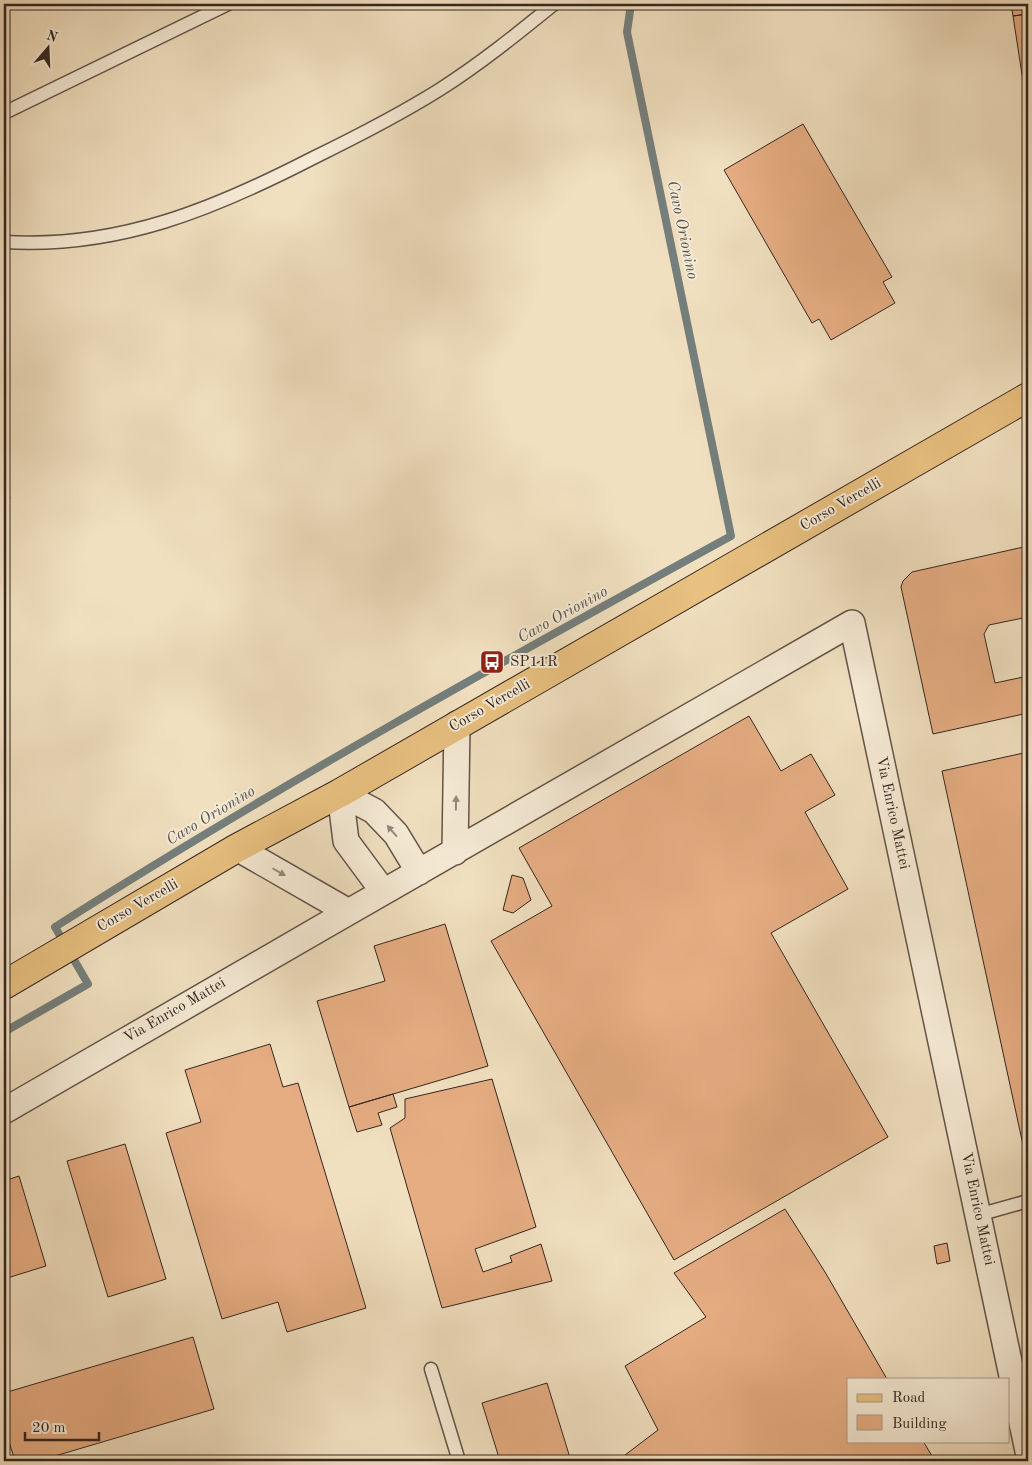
<svg xmlns="http://www.w3.org/2000/svg" width="1032" height="1465" viewBox="0 0 1032 1465" font-family="'Old Standard TT',serif">
<style>
.lines{fill:none;stroke-linecap:round;stroke-linejoin:round}
.stream{stroke:#747f7d;stroke-width:8}
.building{fill:#e6ad83;stroke:#342621}
.service-casing{stroke:#635449;stroke-width:15}
.minor-casing{stroke:#635449;stroke-width:28}
.primary-casing{stroke:#342621;stroke-width:30}
.service{stroke:#f6ebd6;stroke-width:12}
.minor{stroke:#f6ebd6;stroke-width:25}
.primary{stroke:#e8c080;stroke-width:28}
.oneway{fill:#95887c}
.labels{text-anchor:middle;dominant-baseline:central;stroke-width:4;stroke-linejoin:round;paint-order:stroke}
.street-label{font-size:15px;fill:#342621;stroke:#f6ebd6}
.poi-label{font-size:15px;fill:#342621;stroke:#f6ebd6;text-anchor:start}
.water-label{font-size:16px;font-style:italic;fill:#54534f;stroke:#f6ebd6}
</style>
<rect width="100%" height="100%" fill="#f1e0c0"/>
<filter id="stains"><feTurbulence type="fractalNoise" baseFrequency=".004" numOctaves="4"/><feColorMatrix values="0 0 0 0 .2 0 0 0 0 .09 0 0 0 0 .02 0 0 0 .5 -.17"/></filter>
<radialGradient id="worn" r=".72"><stop offset=".6" stop-color="#630" stop-opacity="0"/><stop offset="1" stop-color="#630" stop-opacity=".3"/></radialGradient>
<g class="lines">
<path class="stream" d="M4 1032 88 984 55 927C275 787 503 661 731 536L627 32 631 4"/>
</g>
<path class="building" d="M1011 4H1028V14L1013 16Z
M1028 14V80L1023 81 1013 16Z
M803 124 892 277 883 282 895 303 831 340 819 319 812 323 724 170Z
M4 495 10 497 4 521Z
M1028 546V617L989 625 984 634 995 683 1028 676V713L933 734 901 587 903 581 912 572Z
M749 716 781 771 811 754 835 795 805 812 848 889 771 933 888 1137 674 1260 491 941 552 906 519 848Z
M1028 752V1168L942 771Z
M512 875 523 878 531 900 513 913 503 910Z
M445 924 488 1066 349 1107 317 1001 385 981 374 946Z
M270 1044 283 1087 298 1083 366 1308 287 1332 278 1302 222 1319 166 1133 201 1122 185 1070Z
M492 1079 536 1227 475 1249 483 1272 512 1262 510 1256 541 1244 552 1281 442 1308 390 1128 405 1118V1099Z
M393 1094 397 1107 378 1113 382 1125 357 1132 349 1107Z
M125 1144 166 1279 108 1297 67 1161Z
M19 1176 46 1266 4 1279V1181Z
M785 1209 825 1272 887 1379H848V1441H923L935 1461H628L625 1455 658 1430 625 1366 706 1317 674 1273Z
M947 1243 950 1261 937 1264 934 1246Z
M193 1337 214 1409 38 1461H15L4 1425V1393Z
M547 1383 571 1461H500L482 1403Z"/>
<g class="lines">
<defs>
<path id="service" d="M4 113 228 4
M4 242C118 249 214 209 313 158 356 137 399 115 439 90 480 64 517 34 554 4
M978 1215 1028 1201
M431 1369 459 1461"/>
<path id="minor" d="M340 793 374 811 396 834 419 872
M340 793 346 841 383 891
M237 848 347 911
M455 852 457 724
M4 1111C286 947 569 786 852 623L1028 1451"/>
<path id="primary" d="M4 985 237 848 340 793 1028 397"/>
</defs>
<use href="#service" class="service-casing"/>
<use href="#minor" class="minor-casing"/>
<use href="#primary" class="primary-casing"/>
<use href="#service" class="service"/>
<use href="#minor" class="minor"/>
<use href="#primary" class="primary"/>
</g>
<defs><path id="oneway-solid" d="M-6-.8H1V-3.2L6.5 0L1 3.2V.8H-6Z" transform="scale(1.25)"/></defs>
<g class="oneway">
<use href="#oneway-solid" transform="translate(456 803) rotate(-89)"/>
<use href="#oneway-solid" transform="translate(392 831) rotate(-131)"/>
<use href="#oneway-solid" transform="translate(279 872) rotate(30)"/>
</g>
<defs>
<symbol id="bus-square" viewBox="-11 -11 22 22"><rect x="-9" y="-9" width="18" height="18" rx="4" fill="#8f2418" stroke="#f6ebd6"/><path d="M-5-6H5V4H4V6H2V4H-2V6H-4V4H-5ZM-3.5-4V0h7V-4ZM-3.5 1.2v1.5H-2V1.2ZM2 1.2v1.5H3.5V1.2Z" fill="#fff"/></symbol>
</defs>
<g fill-rule="evenodd">
<use href="#bus-square" x="478" y="648" width="28" height="28"/>
</g>
<g class="labels">
<g class="street-label">
<text transform="translate(841 505) rotate(-30)">Corso Vercelli</text>
<text transform="translate(490 706) rotate(-30)">Corso Vercelli</text>
<text transform="translate(892 813) rotate(78)">Via Enrico Mattei</text>
<text transform="translate(138 906) rotate(-30)">Corso Vercelli</text>
<text transform="translate(175 1011) rotate(-30)">Via Enrico Mattei</text>
<text transform="translate(977 1209) rotate(78)">Via Enrico Mattei</text>
</g>
<g class="poi-label">
<text x="510" y="662">SP11R</text>
</g>
<g class="water-label">
<text transform="translate(682 230) rotate(78)">Cavo Orionino</text>
<text transform="translate(563 615) rotate(-29)">Cavo Orionino</text>
<text transform="translate(211 816) rotate(-31)">Cavo Orionino</text>
</g>
</g>
<rect width="1032" height="1465" fill="none" stroke="#f1e0c0" stroke-width="20"/>
<rect x="5" y="5" width="1022" height="1455" fill="none" stroke="#342621" stroke-width="2.5"/>
<rect x="10" y="10" width="1012" height="1445" fill="none" stroke="#342621"/>
<rect x="847" y="1378" width="162" height="65" fill="#f6ebd6" stroke="#a89c8e"/>
<rect x="857" y="1394" width="25" height="8" fill="#e8c080" stroke="#a89c8e"/>
<text x="892" y="1402" font-size="15" fill="#342621">Road</text>
<rect x="857" y="1415" width="25" height="15" fill="#e6ad83" stroke="#a89c8e"/>
<text x="892" y="1428" font-size="15" fill="#342621">Building</text>
<g transform="translate(48 48) rotate(19)" stroke="#f6ebd6" stroke-width="4" paint-order="stroke">
<path d="M0-4L9 19L0 12L-9 19Z" fill="#342621"/>
<text y="-8" font-size="14" font-weight="bold" text-anchor="middle" fill="#342621">N</text>
</g>
<path d="M25 1432v8h74v-8" fill="none" stroke="#342621" stroke-width="2.5"/>
<text x="32" y="1432" font-size="15" fill="#342621" stroke="#f6ebd6" stroke-width="4" paint-order="stroke">20 m</text>
<rect width="100%" height="100%" filter="url(#stains)"/>
<rect width="100%" height="100%" fill="url(#worn)"/>
</svg>
